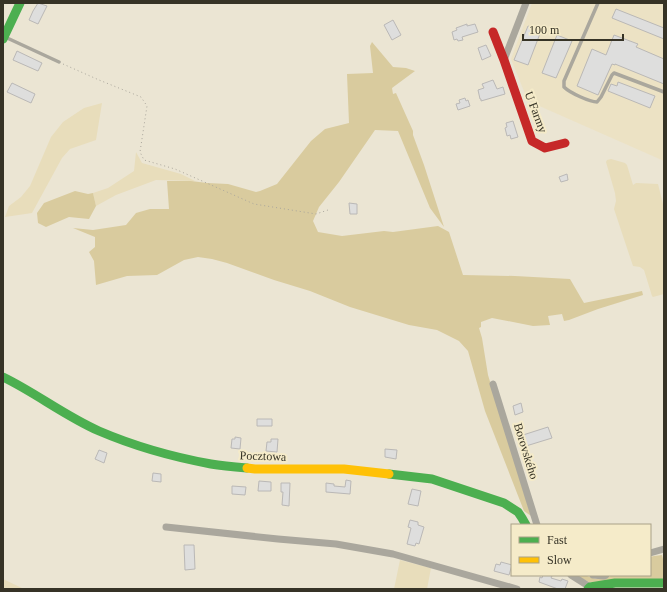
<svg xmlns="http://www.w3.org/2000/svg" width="667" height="592" viewBox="0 0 667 592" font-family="Georgia,serif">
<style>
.built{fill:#ece2c4}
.green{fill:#e8ddbb}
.forest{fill:#d9cb9e}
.building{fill:#dededd;stroke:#bab8b6}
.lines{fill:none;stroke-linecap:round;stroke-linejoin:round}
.path{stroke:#aaa69c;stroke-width:1;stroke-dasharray:1 3;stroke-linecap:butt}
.lane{stroke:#aaa79d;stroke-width:3.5}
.street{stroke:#aaa79d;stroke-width:7}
.fast{stroke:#4caf50;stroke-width:9}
.slow{stroke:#ffc107;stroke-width:9}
.jam{stroke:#c62828;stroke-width:9}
.labels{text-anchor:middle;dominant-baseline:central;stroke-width:4;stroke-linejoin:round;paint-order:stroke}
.street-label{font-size:12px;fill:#363326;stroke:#f5ebc9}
</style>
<rect width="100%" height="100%" fill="#ebe5d3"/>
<path class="built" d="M532 3H664V161L528 101 511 59Z"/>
<path class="green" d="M102 103 96 140 70 149 62 158 32 213 5 217 9 206 21 197 30 186 51 137 63 122 84 108Z
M136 152 142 163 181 174 195 181 156 180 116 195 96 206 93 193 108 188 134 171Z
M611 159 625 163 627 165 633 185 636 183 658 184 664 208V294L653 297 652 296 644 270 640 267 633 266 614 209 616 201 615 193 606 162 607 160Z
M400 560 431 568 427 589H394Z
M3 579 24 589H6L3 588Z"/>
<path class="forest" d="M372 42 393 67 406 68 415 71 392 88 393 94 396 93 413 131V135L424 165 444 227 430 208 398 131 375 130 339 182 319 207 313 221 318 232 342 236 384 231 393 232 438 226 449 232 463 275 515 276 570 279 584 303 642 291 643 295 598 309 569 320 564 321 562 314 548 316 550 325 533 326 492 318 481 322V327L479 328 482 338 488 375 531 516 524 511 485 411 468 351 459 341 437 330 409 325 350 307 310 291 274 280 227 263 212 259 198 257 184 260 157 275 127 276 96 285 94 261 89 252 95 247V237L73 228 93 230 126 225 136 213 150 209H169L167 181H191L207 183 228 184 256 192 260 191 277 184 311 141 325 129 349 123 347 74 373 73 370 46Z
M75 191 88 194 93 193 96 206 89 219 69 217 46 227 38 223 37 213 44 203Z
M662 555 664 563V580L589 582 575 575H584L596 579 606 578 613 575H650V557L654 556Z"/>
<path class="building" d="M38 3 47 6 38 24 29 20 33 11Z
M616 9 664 28V39L612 18Z
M393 20 401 35 392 40 384 25Z
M467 24V26L475 24 478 32 462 37 463 40 458 41 457 39 454 40 452 32 457 30 456 28Z
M528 26 541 31 528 65 514 60Z
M557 35 572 41 556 78 542 73Z
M614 35 638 44 636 47 664 59V84L615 64V65L612 64 598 95 577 86 592 49 606 55Z
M486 45 491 56 482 60 478 48Z
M17 51 42 63 38 71 13 60Z
M493 80 497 89 503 87 505 94 481 101V99H480L478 90 484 88 482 84Z
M618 82 655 96 650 108 608 91 611 84 617 86Z
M12 83 35 94 31 103 7 92Z
M465 98 466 101 468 100 470 106 458 110 456 104 460 103 459 100Z
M513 121 518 137 511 139 510 135 507 136 505 128 507 127 506 123Z
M567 174 568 180 561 182 559 177Z
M349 203 357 204V214H350Z
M521 403 523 412 515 415 513 406Z
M257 419H272V426H257Z
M548 427 552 438 526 446 523 435Z
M235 437 241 438 240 449 231 448 232 439H235Z
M271 439H278L277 452 266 451 267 442H271Z
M385 449 397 450 396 459 385 457Z
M99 450 107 453 104 463 95 459Z
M153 473 161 474V482L152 481Z
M346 480 351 481 350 494 326 492V483L334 484V486L345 487Z
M259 481 271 482V491H258Z
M281 483H290L289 506 282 505 283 492H281Z
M232 486 246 487 245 495 232 494Z
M412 489 421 491 418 506 408 504Z
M410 520 418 522V525L424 527 419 544 416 543 415 546 407 544 411 528 408 527Z
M184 545H194L195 569 185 570Z
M501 562 512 565 509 575 494 571 496 564 500 565Z
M543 575H548L552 576 551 578 561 581 562 579 568 581 565 589H558L539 582 540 577 542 578Z"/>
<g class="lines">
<path class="path" d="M63 64 99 80 141 97 147 106 140 152 144 160 175 169 254 204 316 214 328 210"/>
<path class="lane" d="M598 3 564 81V87C570 93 590 102 597 102L601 97 612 75 614 73 664 92
M5 37 59 62"/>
<path class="street" d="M504 60 526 3
M493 384 537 525
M166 527 278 539 336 544 393 554 517 589
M650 553 664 549
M571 575 590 587
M593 575 604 576 606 575"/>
<path class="fast" d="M3 39 20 3
M3 377C36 393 65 416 99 431 134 446 173 457 211 464 223 466 235 467 247 468
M389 474 432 479 504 503 518 512 522 518 526 525
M588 589 590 587 615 583H664"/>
<path class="slow" d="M247 468 255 469H344L389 474"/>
<path class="jam" d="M493 32 504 60 532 141 545 148 565 143"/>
</g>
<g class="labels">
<g class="street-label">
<text transform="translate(536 112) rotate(69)">U Farmy</text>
<text transform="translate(526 451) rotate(73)">Borovského</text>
<text transform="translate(263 456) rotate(2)">Pocztowa</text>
</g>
</g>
<rect width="667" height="592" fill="none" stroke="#363326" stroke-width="8"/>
<rect x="511" y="524" width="140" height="52" fill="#f5ebc9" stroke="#a9a188"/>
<rect x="519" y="537" width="20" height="6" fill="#4caf50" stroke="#a9a188"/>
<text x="547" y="544" font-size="12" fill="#363326">Fast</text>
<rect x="519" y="557" width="20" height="6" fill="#ffc107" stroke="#a9a188"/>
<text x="547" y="564" font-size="12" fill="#363326">Slow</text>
<path d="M523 34v6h100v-6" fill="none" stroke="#363326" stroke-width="2"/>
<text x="529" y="34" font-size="12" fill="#363326" stroke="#f5ebc9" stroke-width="3" paint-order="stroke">100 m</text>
</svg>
